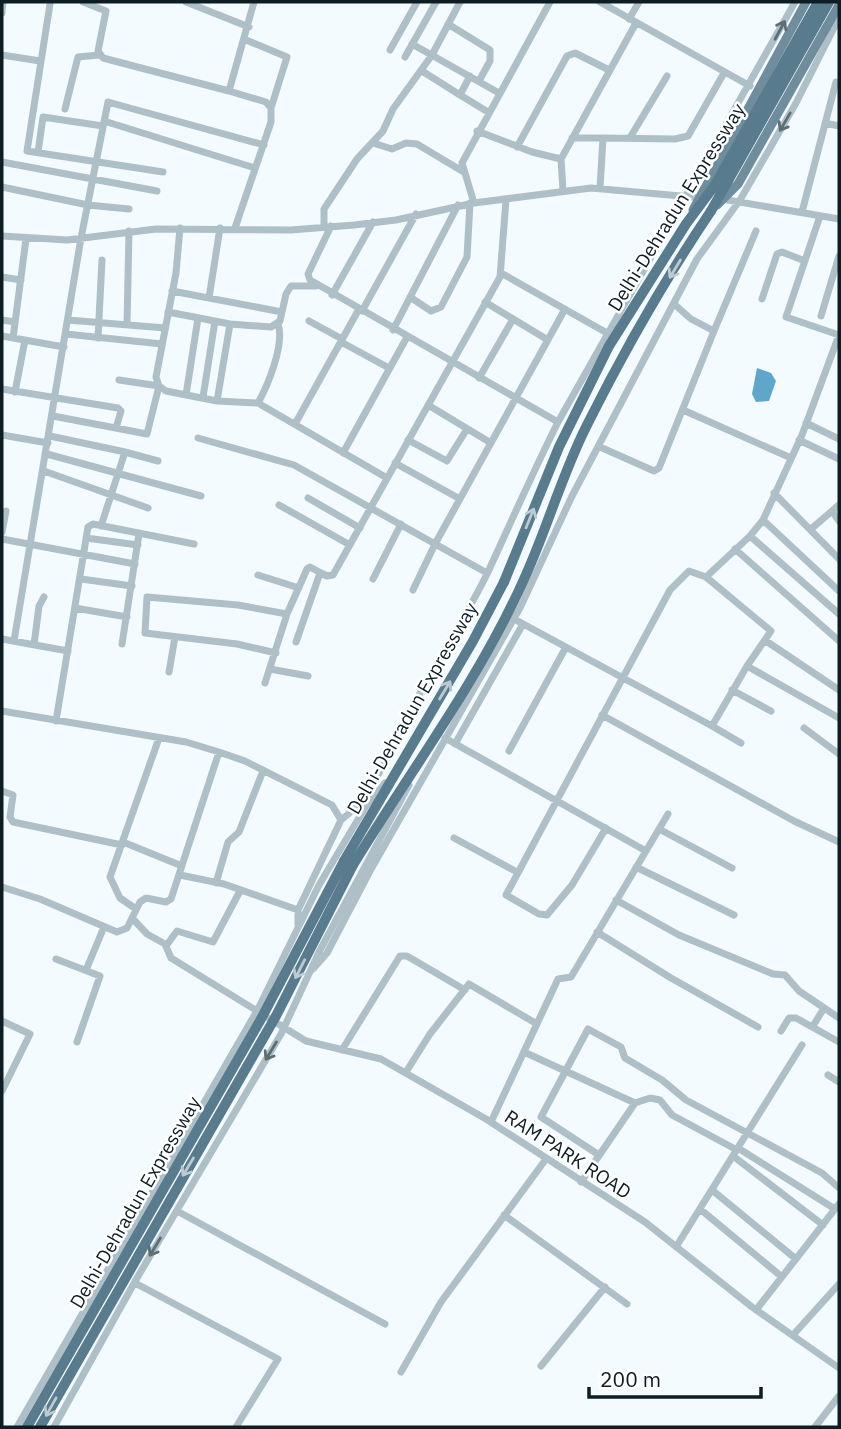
<svg xmlns="http://www.w3.org/2000/svg" width="841" height="1429" viewBox="0 0 841 1429" font-family="'IBM Plex Sans',sans-serif">
<style>
.water{fill:#5fa6ca}
.lines{fill:none;stroke-linecap:round;stroke-linejoin:round}
.minor{stroke:#aebfc7;stroke-width:7}
.major{stroke:#6f8d9d;stroke-width:9}
.highway{stroke:#587b8d;stroke-width:10}
.major-bridge{stroke:#6f8d9d;stroke-width:9}
.highway-bridge{stroke:#587b8d;stroke-width:10}
.oneway{stroke:#5e6e75}
.oneway2{stroke:#bccad1}
.labels{text-anchor:middle;dominant-baseline:central;stroke-width:5;stroke-linejoin:round;paint-order:stroke}
.street-label{font-size:19px;fill:#0e1c23;stroke:#fff}
</style>
<rect width="100%" height="100%" fill="#f3fbff"/>
<path class="water" d="M757 368 771 373 776 381 769 401 756 402 752 394Z"/>
<g class="lines">
<path class="minor" d="M83 2 106 11 98 51 103 58 229 91 254 2
M186 2 249 27
M600 2 750 86
M50 4 27 151 163 172
M2 13 3 2
M629 19 639 2
M448 24 490 50V61L479 81
M246 40 287 57 271 108
M412 44 499 93
M390 50 417 2
M2 55 40 61
M405 57 436 2
M422 71 460 95
M470 76 460 95 488 112
M229 91 266 102 271 108V122L235 228
M65 109 78 57 99 55
M104 121 255 168
M825 123 839 126
M477 131 532 152 561 159
M631 136 667 76
M572 138H603
M373 143 392 149 406 143 417 144 462 171
M517 147 567 56 575 53 609 70
M38 152 43 117 103 126
M2 162 157 191
M2 187 88 205 129 209
M600 188 603 138 675 139 688 136 724 73
M563 191 561 159 636 23
M722 199 839 219
M474 203 462 163 550 2
M802 212 836 82
M820 216 786 317 839 335
M331 226 308 274 310 280 558 422
M324 227V209L357 159 383 131 393 109 432 55 460 2
M180 228 176 273 156 377 159 386 166 391 217 401 258 403 387 478
M2 236 67 240 156 229 291 230 354 225 396 220 474 203 591 188 703 198
M501 273 607 333
M2 277 21 280
M172 291 282 312
M332 295 373 222
M410 297 431 311 441 307 467 257 470 203
M209 298 220 228
M762 299 777 254 782 252 805 261
M485 302 548 340
M362 311 416 214
M168 312 230 324 271 327 280 321 286 294 291 286H316
M821 316 839 256
M2 320 15 322
M68 320 165 328
M309 321 342 339
M127 325 129 231
M393 330 458 205
M714 331 756 231
M66 334 162 344
M839 335 802 435 763 520 750 536 839 614
M2 336 64 347
M13 338 26 239
M98 338 102 260
M341 342 389 368
M479 378 513 319
M2 389 118 408 121 411 116 428
M15 392 25 340
M186 395 198 318
M203 397 215 321
M217 401 230 324
M258 403C268 385 285 344 278 324
M428 405 491 443
M683 410 791 458
M53 416 147 434 159 386 119 380
M806 423 839 439
M295 424 359 309
M2 435 48 443
M50 436 125 452 101 526
M198 438 294 465 487 573
M408 440 447 461 467 429
M799 440 839 459
M600 447 654 471 659 468 714 331 691 319 674 304
M125 452 158 461
M343 453 407 337
M47 454 201 496
M395 463 460 499
M44 471 148 508
M774 493 839 559
M308 498 360 528
M279 505 350 545
M832 511 839 521
M763 520 839 591
M811 529 839 505
M2 532 6 511
M86 538 138 545
M2 539 135 564
M735 549 839 641
M258 575 299 588
M706 577 750 536
M81 579 132 586
M373 579 401 524
M413 590 435 544 565 309
M75 608 127 617
M514 619 712 726 747 666 839 718
M2 639 68 651
M14 641 81 238 108 102 264 145
M766 641 839 690
M296 642 319 576 321 573 327 576 333 575 500 277 506 200
M122 644 139 534
M34 645 39 606 44 597
M276 653 237 644 145 633 147 597 238 605 287 614
M270 669 308 676
M169 672 175 637
M265 683 287 614 307 569 310 567 321 573
M732 690 771 711
M2 711 186 742 219 752 245 761 332 805 341 820 298 910V925
M602 715 794 821 839 842
M56 721 88 527 93 524 194 544
M712 726 741 743
M804 728 839 754
M445 738 646 851
M455 744 523 624
M509 751 566 647
M2 791 13 795 10 817 13 822 122 845
M341 820C373 797 394 742 412 708 436 663 465 619 488 572 511 522 533 472 558 422L795 2
M606 828 572 885 547 915 539 914 506 895 670 590 689 571 706 577 771 631 747 666
M659 829 732 868
M454 838 517 872
M123 842 182 866
M636 867 734 915
M180 875 224 884 298 910
M216 883 228 842 239 832 263 771
M2 887 40 899 117 932 127 928 132 918 147 934 165 944 171 958 306 1041 381 1059 486 1119 645 1222 752 1307 839 1368
M616 900 679 935 773 974 785 975 799 991 839 1018
M136 909 120 898 110 877 159 738
M132 918 140 902 146 898 166 902 171 899 219 752
M597 932 671 978 758 1027
M166 946 177 931 213 942 240 891
M56 959 100 976 77 1042
M313 969 327 953 370 871 520 608 572 496 697 259 740 200 796 103 839 18
M86 970 104 927
M2 1021 30 1034 2 1091
M813 1026 824 1008
M781 1031 789 1018H796L839 1042
M342 1050 400 956H407L465 990
M524 1052 635 1103 650 1098 660 1100 672 1115 737 1150
M406 1072 430 1034 469 984 537 1024
M828 1075 839 1082
M491 1122 558 979 571 977 668 814
M738 1148 835 1209
M599 1155 541 1117 588 1029 621 1047 625 1058 662 1080 686 1100 822 1173 839 1188
M733 1156 823 1225
M581 1182 635 1103
M712 1190 796 1259
M700 1209 782 1277
M177 1211 385 1324
M504 1215 627 1304
M676 1247 802 1045
M135 1283 278 1359 236 1427
M756 1310 839 1204
M793 1335 839 1284
M541 1366 605 1287
M401 1372 441 1302 546 1159
M17 1427 258 1009 319 885 366 806 385 783
M54 1427 137 1278 281 1034 320 950 409 785
M815 1427 839 1396"/>
<path class="major" d="M826 28 839 5"/>
<path class="highway" d="M344 861 473 641 504 582
M353 865C409 773 474 687 520 588 545 536 560 479 586 427 623 353 665 279 711 211"/>
<path class="major-bridge" d="M717 205 738 184 826 28
M693 210 806 2"/>
<path class="highway-bridge" d="M711 211 829 2
M504 582 559 447 609 346 686 224 715 185 818 2
M27 1427 261 1019 344 861
M40 1427 276 1016 353 865"/>
</g>
<defs><path id="oneway-shaft" d="M-6 0H5M1.5-3L5.5 0L1.5 3" fill="none" stroke-width="1.6" stroke-linecap="round" stroke-linejoin="round" transform="scale(1.75)"/></defs>
<g class="oneway">
<use href="#oneway-shaft" transform="translate(780 30) rotate(-62)"/>
<use href="#oneway-shaft" transform="translate(785 122) rotate(120)"/>
<use href="#oneway-shaft" transform="translate(271 1051) rotate(121)"/>
<use href="#oneway-shaft" transform="translate(155 1247) rotate(121)"/>
</g>
<g class="oneway2">
<use href="#oneway-shaft" transform="translate(675 269) rotate(121)"/>
<use href="#oneway-shaft" transform="translate(530 518) rotate(-68)"/>
<use href="#oneway-shaft" transform="translate(445 690) rotate(-59)"/>
<use href="#oneway-shaft" transform="translate(300 969) rotate(117)"/>
<use href="#oneway-shaft" transform="translate(188 1167) rotate(121)"/>
<use href="#oneway-shaft" transform="translate(51 1407) rotate(119)"/>
</g>
<g class="labels">
<g class="street-label">
<text transform="translate(676 207) rotate(-58)">Delhi-Dehradun Expressway</text>
<text transform="translate(412 708) rotate(-60)">Delhi-Dehradun Expressway</text>
<text transform="translate(568 1154) rotate(33)">RAM PARK ROAD</text>
<text transform="translate(135 1202) rotate(-60)">Delhi-Dehradun Expressway</text>
</g>
</g>
<rect width="841" height="1429" fill="none" stroke="#0e1c23" stroke-width="7"/>
<path d="M589 1387v10h172v-10" fill="none" stroke="#0e1c23" stroke-width="3.5"/>
<text x="600" y="1387" font-size="21" fill="#0e1c23" stroke="#ffffff" stroke-width="5" paint-order="stroke">200 m</text>
</svg>
